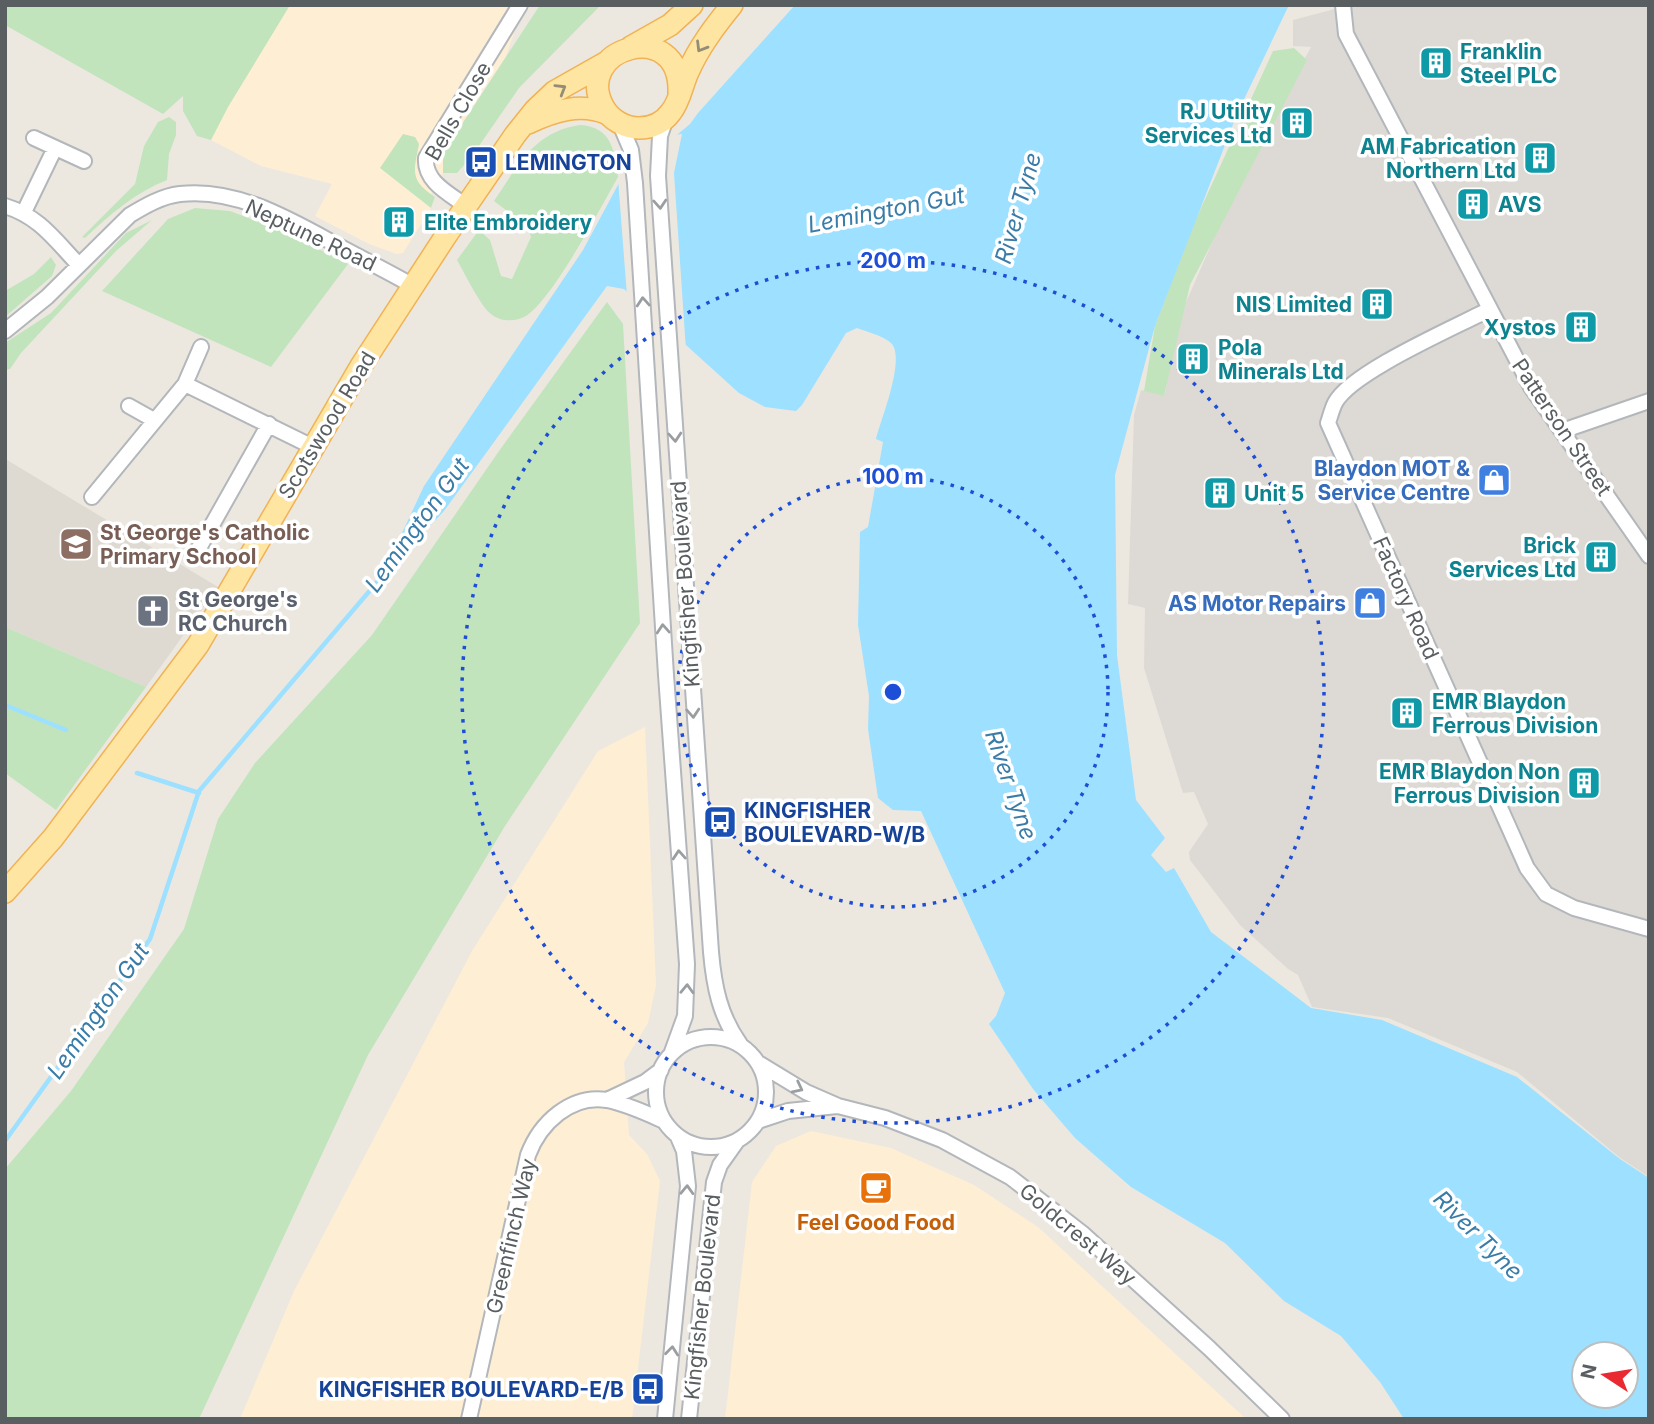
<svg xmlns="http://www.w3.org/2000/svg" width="1654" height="1424" viewBox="0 0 1654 1424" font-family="Inter,sans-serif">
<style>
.commercial{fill:#feefd4}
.industrial{fill:#dddad5}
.education{fill:#dedad1}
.green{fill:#c1e4bc}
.water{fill:#9de0ff;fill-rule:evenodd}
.pier{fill:#ece8e0}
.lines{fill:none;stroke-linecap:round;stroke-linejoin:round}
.stream{stroke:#9de0ff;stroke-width:4.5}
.street-casing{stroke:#b3b7bb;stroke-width:18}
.primary-casing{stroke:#f1b254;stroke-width:24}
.street{stroke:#fff;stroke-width:14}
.primary{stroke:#ffe5a2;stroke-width:21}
.oneway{stroke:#938d78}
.oneway2{stroke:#9b9ea0}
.ring{fill:none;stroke:#1d4ed8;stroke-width:3.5;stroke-dasharray:3.5 7}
.labels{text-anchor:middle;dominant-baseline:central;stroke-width:7;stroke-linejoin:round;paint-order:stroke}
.culture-label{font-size:21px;font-weight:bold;fill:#0d838f;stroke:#fff;text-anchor:start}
.street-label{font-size:21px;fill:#595e61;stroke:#fff}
.transit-label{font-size:21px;font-weight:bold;fill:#164399;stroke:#fff;text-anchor:start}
.shop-label{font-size:21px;font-weight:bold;fill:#366cbe;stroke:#fff;text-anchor:end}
.education-label{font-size:21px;font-weight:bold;fill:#785e54;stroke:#fff;text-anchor:start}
.worship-label{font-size:21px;font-weight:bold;fill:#5b616d;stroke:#fff;text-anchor:start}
.food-label{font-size:21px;font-weight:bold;fill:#c56008;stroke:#fff}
.water-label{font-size:23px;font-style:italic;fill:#397ca7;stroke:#fff}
.centre{fill:#1d4ed8;stroke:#fff;stroke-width:3.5}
.ring-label{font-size:21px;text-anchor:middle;font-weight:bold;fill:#1d4ed8;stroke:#fff;stroke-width:7;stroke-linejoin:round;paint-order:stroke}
</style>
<rect width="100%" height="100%" fill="#ece8e0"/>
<path class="commercial" d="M290 5H531L515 30 506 56 443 153V173L431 194 435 197 431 208 403 253 397 254 369 244 315 216 332 184 261 166 211 140 228 107Z
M645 727 656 985 648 1023 624 1062 629 1135 647 1154 660 1181 632 1419H240L294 1291 472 951 598 751Z
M811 1131 891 1148 974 1185 1038 1227 1246 1419H725L752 1182 776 1146Z"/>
<path class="industrial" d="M1350 5H1649V1177L1619 1157 1517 1072 1388 1018 1312 1007 1298 975 1288 969 1240 925 1190 860 1189 852 1208 824 1194 792 1183 793 1144 668 1145 608 1128 604 1134 415 1141 390 1165 394 1176 325 1239 181 1311 47 1293 46V20Z"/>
<path class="education" d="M7 460 218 587 146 687 5 627V464Z"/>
<path class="green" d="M5 5H290L228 107 211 140 197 136 183 111V96L163 114 5 25Z
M540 5H601L519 88 472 156 457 173H443V153Z
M1294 48 1307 60 1190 285 1164 396 1144 391 1155 326 1195 221 1273 51Z
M169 117 176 122V135L169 154 167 180C136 192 109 215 85 238L82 237 135 184 144 146 158 122Z
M580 125C612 127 614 150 618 177 601 207 553 299 526 316 516 322 500 322 491 314 481 307 464 272 457 260L479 230 490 240 501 276 512 279 531 237 528 227 494 201C518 166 533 132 580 125Z
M403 134 415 137 419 144C414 171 409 180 435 197L431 208 380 168Z
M195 208 230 211 281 230 348 264 271 367 102 291 168 219Z
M152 220 116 251 21 353 10 369 5 370V343L51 313 126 233Z
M51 257 56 265 52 276 5 317V291L34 274Z
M607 302 623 324 640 623 505 826 368 1055 199 1419H5V1169L71 1091 184 929 218 819 255 763 372 635 499 451Z
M5 627 146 687 56 810 5 773Z"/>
<path class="water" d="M795 5H1289L1237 114 1155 326 1115 475 1117 655 1136 800 1165 838 1151 855 1166 872 1174 868 1211 932 1311 1008 1382 1020 1517 1077 1620 1159 1649 1178V1419H1404L1380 1382 1341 1336 1284 1301 1225 1243 1131 1187 1075 1138 1033 1089 989 1024 996 1016 1005 993 921 811 893 810 878 798 868 729 869 696 858 625 860 532 868 527 883 442 876 439C881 419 905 361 892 344 885 336 867 332 857 328L846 333 802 405 796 411 765 407 739 393 624 289 607 286 444 511 381 578 424 486 583 250 619 183 690 124 698 113ZM1584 1354H1626V1396H1584Z"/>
<path class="pier" d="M682 134 674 173 686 350 627 296 618 179 672 135Z"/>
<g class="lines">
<path class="stream" d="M5 705 66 730
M137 773 199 793
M5 1141 150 939 199 791 384 574"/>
<defs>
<path id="street" d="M1343 5 1346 34 1531 387 1649 556
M666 118 660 136 658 176 711 952C714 987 720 1016 740 1044
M620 124 631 150 635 183 666 675 687 964 685 1016 672 1052
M34 138 84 161
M5 206C40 217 54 239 78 264
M466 206C450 194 424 182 426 158L520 5
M24 212 55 148
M1490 309C1456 327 1351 372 1335 403 1332 409 1330 417 1328 423L1527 868 1546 894 1574 908 1649 929
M5 331 47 297 130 215C145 206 162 196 180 194 239 187 296 223 346 250 368 262 391 273 413 286
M185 384 313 447
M129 406 154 420
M1562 431 1649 401
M92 497 185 384 201 347
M199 548 269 424
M656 1092a55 55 0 1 1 110 0a55 55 0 1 1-110 0Z
M760 1064 806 1092 838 1106 885 1118 942 1140 1010 1177 1082 1233 1209 1348 1282 1419
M607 1100 645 1082 661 1070
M758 1121 788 1111 837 1106
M469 1419 528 1155C540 1123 571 1094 607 1100 627 1104 646 1113 664 1121
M665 1419 688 1186 684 1151 678 1137
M689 1419 714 1182 720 1165 737 1141"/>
<path id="primary" d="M631 47 670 25 692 5
M679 93C682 15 570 48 604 108 611 120 625 128 639 128 652 128 664 122 671 112 680 101 682 85 688 72 699 47 715 26 732 5
M528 123C554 111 581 102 608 114
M5 892 53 838 198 645 361 366 445 237 515 135 535 110 554 92 607 62"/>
</defs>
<use href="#street" class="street-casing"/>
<use href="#primary" class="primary-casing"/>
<use href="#street" class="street"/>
<use href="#primary" class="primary"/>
</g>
<defs><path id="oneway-chevron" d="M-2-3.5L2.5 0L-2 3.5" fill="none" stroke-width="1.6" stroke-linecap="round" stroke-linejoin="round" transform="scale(1.75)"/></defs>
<g class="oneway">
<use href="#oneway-chevron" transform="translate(701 47) rotate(121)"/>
<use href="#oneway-chevron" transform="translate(561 89) rotate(-31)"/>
</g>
<g class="oneway2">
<use href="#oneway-chevron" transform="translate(660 204) rotate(86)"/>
<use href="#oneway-chevron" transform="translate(643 302) rotate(-94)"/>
<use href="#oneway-chevron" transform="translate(675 437) rotate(86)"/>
<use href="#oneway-chevron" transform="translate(663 629) rotate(-94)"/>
<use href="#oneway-chevron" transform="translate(693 713) rotate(86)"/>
<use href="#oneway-chevron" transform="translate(679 855) rotate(-94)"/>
<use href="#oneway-chevron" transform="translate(687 989) rotate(-88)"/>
<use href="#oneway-chevron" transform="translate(798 1088) rotate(27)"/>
<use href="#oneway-chevron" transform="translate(687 1190) rotate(-88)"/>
<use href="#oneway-chevron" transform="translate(672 1351) rotate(-84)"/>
</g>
<g class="ring">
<circle cx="893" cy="692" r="215"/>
<circle cx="893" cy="692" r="431"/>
</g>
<defs>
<symbol id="building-square" viewBox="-11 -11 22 22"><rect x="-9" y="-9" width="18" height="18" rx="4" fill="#0f9aa8" stroke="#fff"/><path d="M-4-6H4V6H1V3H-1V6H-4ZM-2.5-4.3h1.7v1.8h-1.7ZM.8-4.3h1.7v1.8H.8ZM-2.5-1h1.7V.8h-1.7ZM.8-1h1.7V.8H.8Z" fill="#fff"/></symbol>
<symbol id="bus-square" viewBox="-11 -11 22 22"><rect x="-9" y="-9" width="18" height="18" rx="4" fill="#1a4fb4" stroke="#fff"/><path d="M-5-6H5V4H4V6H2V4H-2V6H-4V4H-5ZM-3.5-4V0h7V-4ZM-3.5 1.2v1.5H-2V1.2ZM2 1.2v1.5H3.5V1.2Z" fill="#fff"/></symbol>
<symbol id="shop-square" viewBox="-11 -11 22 22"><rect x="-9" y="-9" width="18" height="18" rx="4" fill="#3f7fe0" stroke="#fff"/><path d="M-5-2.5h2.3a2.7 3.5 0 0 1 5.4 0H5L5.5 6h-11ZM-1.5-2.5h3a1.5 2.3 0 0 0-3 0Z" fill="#fff"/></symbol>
<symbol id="school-square" viewBox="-11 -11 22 22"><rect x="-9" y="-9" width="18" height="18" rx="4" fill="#8d6e63" stroke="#fff"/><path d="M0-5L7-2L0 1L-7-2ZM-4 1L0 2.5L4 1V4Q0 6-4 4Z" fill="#fff"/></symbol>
<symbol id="church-square" viewBox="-11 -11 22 22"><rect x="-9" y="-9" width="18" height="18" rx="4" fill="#6b7280" stroke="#fff"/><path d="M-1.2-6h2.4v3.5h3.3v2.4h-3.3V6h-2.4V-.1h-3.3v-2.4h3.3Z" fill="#fff"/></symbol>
<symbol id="cafe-square" viewBox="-11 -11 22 22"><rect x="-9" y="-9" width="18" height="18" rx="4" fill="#e8710a" stroke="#fff"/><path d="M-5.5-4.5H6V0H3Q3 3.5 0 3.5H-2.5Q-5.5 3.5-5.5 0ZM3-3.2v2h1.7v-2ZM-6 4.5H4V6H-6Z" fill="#fff"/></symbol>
</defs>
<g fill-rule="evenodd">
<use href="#building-square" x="1417" y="44" width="38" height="38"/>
<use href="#building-square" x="1278" y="104" width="38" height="38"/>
<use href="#building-square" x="1521" y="139" width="38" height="38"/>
<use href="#bus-square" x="462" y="143" width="38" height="38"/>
<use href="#building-square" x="1454" y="185" width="38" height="38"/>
<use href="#building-square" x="380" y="203" width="38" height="38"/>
<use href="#building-square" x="1358" y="285" width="38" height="38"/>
<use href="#building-square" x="1562" y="308" width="38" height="38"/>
<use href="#building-square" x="1174" y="340" width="38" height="38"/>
<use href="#shop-square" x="1475" y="461" width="38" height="38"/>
<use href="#building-square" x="1201" y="474" width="38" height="38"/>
<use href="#school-square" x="57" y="525" width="38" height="38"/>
<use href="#building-square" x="1582" y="538" width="38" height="38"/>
<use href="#shop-square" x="1351" y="584" width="38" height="38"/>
<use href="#church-square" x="134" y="592" width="38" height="38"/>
<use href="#building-square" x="1388" y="694" width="38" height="38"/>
<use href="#building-square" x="1565" y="764" width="38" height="38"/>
<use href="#bus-square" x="701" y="803" width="38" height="38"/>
<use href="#cafe-square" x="857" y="1169" width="38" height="38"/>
<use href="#bus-square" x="629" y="1370" width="38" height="38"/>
</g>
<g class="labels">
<g class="culture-label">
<text x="1460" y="51">Franklin<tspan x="1460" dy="24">Steel PLC</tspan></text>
<text x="1272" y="111" text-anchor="end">RJ Utility<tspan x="1272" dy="24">Services Ltd</tspan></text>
<text x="1516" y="146" text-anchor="end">AM Fabrication<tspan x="1516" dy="24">Northern Ltd</tspan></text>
<text x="1498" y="204">AVS</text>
<text x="424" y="222">Elite Embroidery</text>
<text x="1352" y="304" text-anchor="end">NIS Limited</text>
<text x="1556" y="327" text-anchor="end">Xystos</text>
<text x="1218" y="347">Pola<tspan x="1218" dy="24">Minerals Ltd</tspan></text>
<text x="1244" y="493">Unit 5</text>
<text x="1576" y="545" text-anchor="end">Brick<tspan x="1576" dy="24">Services Ltd</tspan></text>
<text x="1432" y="701">EMR Blaydon<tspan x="1432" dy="24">Ferrous Division</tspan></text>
<text x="1560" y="771" text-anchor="end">EMR Blaydon Non<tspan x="1560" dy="24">Ferrous Division</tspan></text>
</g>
<g class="street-label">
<text transform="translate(458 111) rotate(-60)">Bells Close</text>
<text transform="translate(311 235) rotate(25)">Neptune Road</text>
<text transform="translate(327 425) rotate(-59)">Scotswood Road</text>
<text transform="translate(1562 427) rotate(56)">Patterson Street</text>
<text transform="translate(685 584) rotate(-94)">Kingfisher Boulevard</text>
<text transform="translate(1406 598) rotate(66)">Factory Road</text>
<text transform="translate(1078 1234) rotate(40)">Goldcrest Way</text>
<text transform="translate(511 1236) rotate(-77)">Greenfinch Way</text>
<text transform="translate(702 1297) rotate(-84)">Kingfisher Boulevard</text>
</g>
<g class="transit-label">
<text x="505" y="162">LEMINGTON</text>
<text x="744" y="810">KINGFISHER<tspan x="744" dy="24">BOULEVARD-W/B</tspan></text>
<text x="624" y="1389" text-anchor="end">KINGFISHER BOULEVARD-E/B</text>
</g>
<g class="shop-label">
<text x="1470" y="468">Blaydon MOT &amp;<tspan x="1470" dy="24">Service Centre</tspan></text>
<text x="1346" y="603">AS Motor Repairs</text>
</g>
<g class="education-label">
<text x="100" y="532">St George's Catholic<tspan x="100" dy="24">Primary School</tspan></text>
</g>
<g class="worship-label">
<text x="178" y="599">St George's<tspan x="178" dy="24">RC Church</tspan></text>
</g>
<g class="food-label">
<text x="876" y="1222">Feel Good Food</text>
</g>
<g class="water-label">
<text transform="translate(1018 208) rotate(-74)">River Tyne</text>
<text transform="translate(886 210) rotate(-11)">Lemington Gut</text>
<text transform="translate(417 525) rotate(-54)">Lemington Gut</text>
<text transform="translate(1011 785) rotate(71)">River Tyne</text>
<text transform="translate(98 1011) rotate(-55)">Lemington Gut</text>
<text transform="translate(1478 1235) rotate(45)">River Tyne</text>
</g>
</g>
<circle cx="893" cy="692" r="10" class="centre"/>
<g class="ring-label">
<text x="893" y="268">200 m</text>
<text x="893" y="484">100 m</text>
</g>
<rect width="1654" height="1424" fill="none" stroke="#595e61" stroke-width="14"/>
<g transform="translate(1605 1375) rotate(282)"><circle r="33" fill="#ffffff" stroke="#bdbfc0" stroke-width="2"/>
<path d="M0-5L12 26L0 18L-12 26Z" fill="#e92a31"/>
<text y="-10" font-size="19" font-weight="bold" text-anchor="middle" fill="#595e61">N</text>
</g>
</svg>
